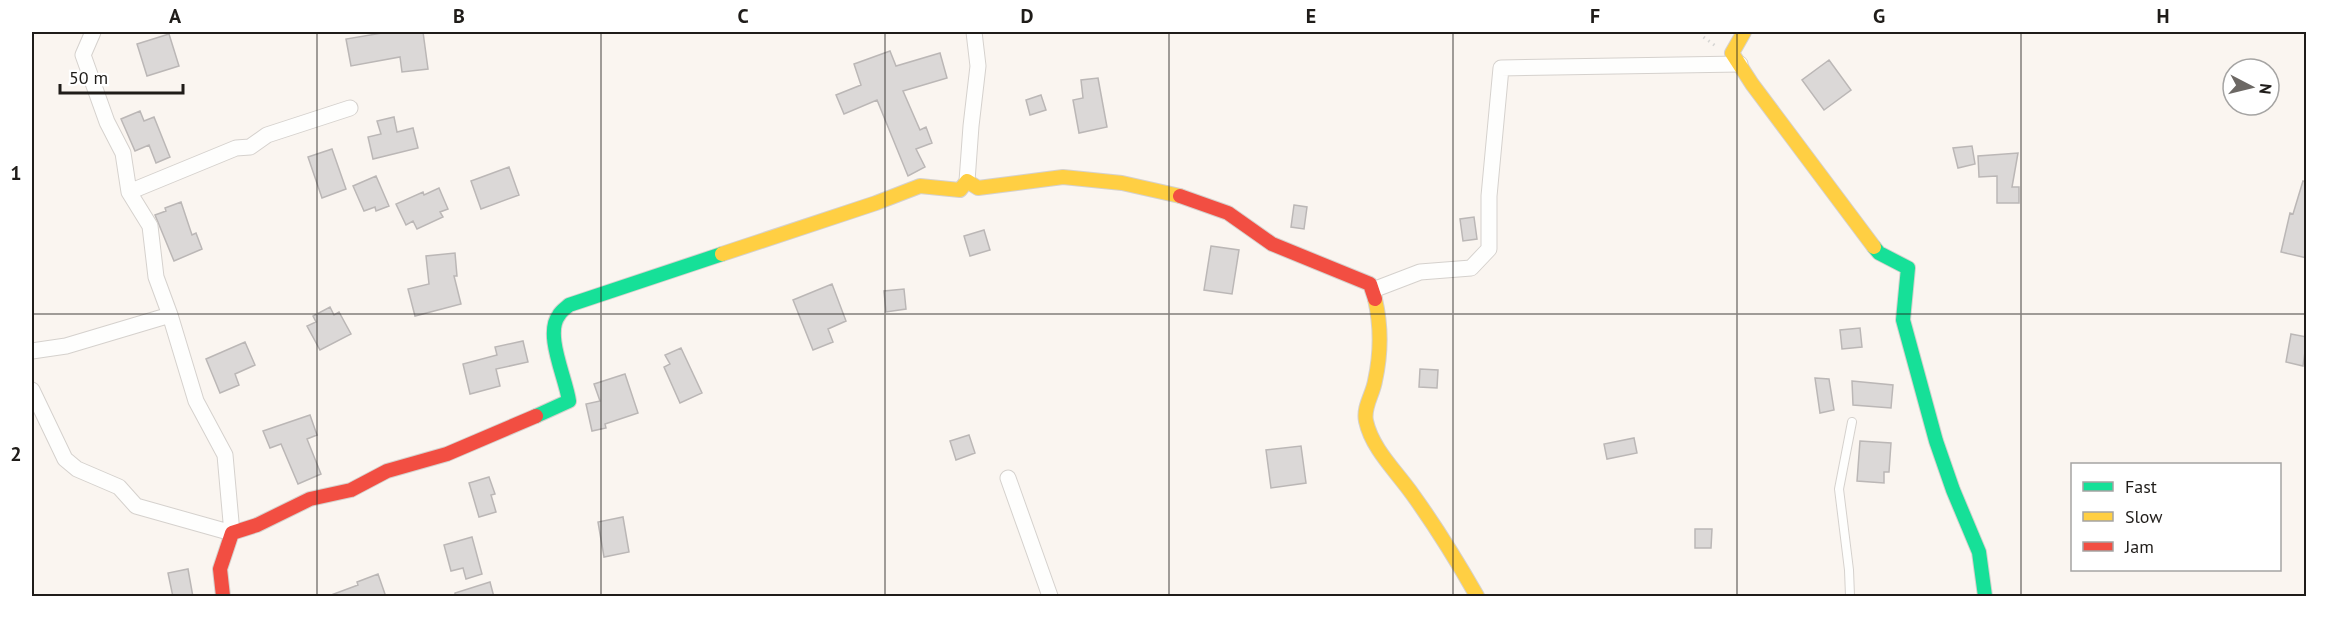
<svg xmlns="http://www.w3.org/2000/svg" width="2338" height="628" viewBox="0 0 2338 628" font-family="'PT Sans',sans-serif">
<style>
.building{fill:#dbd8d7;stroke:#bbb7b6;stroke-width:1.5}
.lines{fill:none;stroke-linecap:round;stroke-linejoin:round}
.lane-casing{stroke:#d5d1cd;stroke-width:10}
.street-casing{stroke:#d5d1cd;stroke-width:17}
.fast-casing{stroke:#d5d1cd;stroke-width:16}
.slow-casing{stroke:#d5d1cd;stroke-width:16}
.jam-casing{stroke:#d5d1cd;stroke-width:16}
.path{stroke:#d6d5d3;stroke-width:3;stroke-dasharray:1.5 4.5;stroke-linecap:butt}
.lane{stroke:#fefefd;stroke-width:8}
.street{stroke:#fefefd;stroke-width:15}
.fast{stroke:#16e098;stroke-width:14}
.slow{stroke:#ffcf43;stroke-width:14}
.jam{stroke:#f24e42;stroke-width:14}
.grid{fill:none;stroke:#1f1c19;stroke-width:1.5;stroke-opacity:0.55}
.neatline{fill:none;stroke:#1f1c19;stroke-width:2}
.grid-label{font-size:20px;text-anchor:middle;font-weight:bold;fill:#1f1c19}
</style>
<rect width="100%" height="100%" fill="#faf5f0"/>
<path class="building" d="M388 32H423L428 69 402 72 400 57 351 66 346 39Z
M169 34 179 66 147 76 137 44Z
M890 51 896 66 940 53 947 78 903 91 920 130 926 127 932 143 916 149 925 167 908 176 877 100 844 114 836 95 861 85 854 64Z
M1829 60 1851 90 1824 110 1802 80Z
M1098 78 1107 127 1079 133 1073 100 1083 98 1081 80Z
M1041 95 1046 110 1030 115 1026 100Z
M140 111 144 121 154 117 170 157 156 163 149 145 135 151 121 119Z
M394 117 397 132 413 128 418 148 373 159 368 137 381 134 377 121Z
M1972 146 1975 164 1958 168 1953 148Z
M332 149 346 189 322 198 308 157Z
M2018 153 2012 187H2019V203H1997V176L1979 177 1978 156Z
M509 167 519 195 481 209 471 181Z
M376 176 389 206 376 211 375 207 364 211 353 186Z
M2303 181 2307 182V258L2281 252 2290 213 2293 214Z
M439 188 448 209 440 212 443 217 417 229 413 221 406 225 396 204 423 192 424 195Z
M181 202 192 235 196 233 202 249 174 261 155 215 166 211 165 208Z
M1294 205 1307 207 1304 229 1291 227Z
M1474 217 1477 239 1463 241 1460 219Z
M984 230 990 250 970 256 964 236Z
M1211 246 1239 250 1232 294 1204 290Z
M455 253 457 276H454L461 304 415 316 408 289 429 284 426 256Z
M832 284 846 321 828 329 833 342 813 350 793 300Z
M904 289 906 309 886 312 884 291Z
M330 307 334 315 339 312 351 334 320 350 307 326 316 322 313 316Z
M1860 328 1862 347 1842 349 1840 330Z
M2291 334 2307 337 2303 366 2286 362Z
M523 341 528 362 496 369 500 386 470 394 463 364 497 355 495 347Z
M245 342 255 365 235 374 239 385 220 393 206 359Z
M681 348 702 393 680 403 664 367 670 364 665 355Z
M1420 369 1438 370 1437 388 1419 387Z
M625 374 638 413 605 424 606 428 592 431 586 404 600 401 594 384Z
M1815 378 1829 379 1834 410 1820 413Z
M1852 381 1893 385 1891 408 1853 405Z
M310 415 317 435 307 439 321 474 298 484 281 444 270 448 263 431Z
M969 435 975 453 956 460 950 441Z
M1634 438 1637 453 1607 459 1604 444Z
M1860 441 1891 443 1889 472H1884V483L1857 481Z
M1301 446 1306 483 1271 488 1266 450Z
M489 477 495 494 491 495 496 512 479 517 469 483Z
M623 517 629 552 604 557 598 522Z
M1695 529H1712L1711 548H1695Z
M472 537 482 574 466 579 463 568 451 571 444 545Z
M188 569 193 597H173L168 573Z
M378 574 386 597H331V595L358 585 357 582Z
M490 582 494 597H455V593Z"/>
<g class="lines">
<defs>
<path id="lane" d="M1850 596 1849 570 1839 489 1852 422"/>
<path id="street" d="M93 32 83 55 107 122 123 153 129 192 150 226 156 277 170 315
M967 181 971 126 978 66 974 32
M129 192 236 148 250 147 267 135 350 108
M1373 290 1420 272 1471 268 1489 249V196L1501 68 1740 64
M32 351 66 346 170 315 196 401 225 455 232 533 136 506 119 487 77 469 65 459 32 390
M1008 478 1050 596"/>
<path id="fast" d="M1874 247 1879 253 1908 268 1903 320 1936 441 1953 490 1979 552 1985 596
M536 416 569 401C566 378 544 334 559 315 561 311 566 308 569 305L722 254"/>
<path id="slow" d="M1744 32 1732 53 1752 84 1874 247
M722 254 876 203 920 186 960 190 967 181 978 188 1063 177 1122 183 1180 196
M1375 299C1381 325 1381 354 1375 381 1373 394 1363 407 1366 421 1372 449 1397 472 1413 495 1436 527 1457 561 1477 596"/>
<path id="jam" d="M1180 196 1228 213 1272 244 1370 284 1375 299
M223 596 220 569 232 533 257 525 310 499 351 490 387 471 447 454 536 416"/>
</defs>
<use href="#lane" class="lane-casing"/>
<use href="#street" class="street-casing"/>
<use href="#fast" class="fast-casing"/>
<use href="#slow" class="slow-casing"/>
<use href="#jam" class="jam-casing"/>
<path class="path" d="M1701 32 1702 36 1717 47"/>
<use href="#lane" class="lane"/>
<use href="#street" class="street"/>
<use href="#fast" class="fast"/>
<use href="#slow" class="slow"/>
<use href="#jam" class="jam"/>
</g>
<path class="grid" d="M317 32V596M601 32V596M885 32V596M1169 32V596M1453 32V596M1737 32V596M2021 32V596M32 314H2306"/>
<rect width="2338" height="628" fill="none" stroke="#ffffff" stroke-width="66"/>
<rect x="2071" y="463" width="210" height="108" fill="#ffffff" stroke="#a5a4a3" stroke-width="1.5"/>
<rect x="2083" y="482" width="30" height="9" fill="#16e098" stroke="#a5a4a3" stroke-width="1.5"/>
<text x="2125" y="493" font-size="18" fill="#1f1c19">Fast</text>
<rect x="2083" y="512" width="30" height="9" fill="#ffcf43" stroke="#a5a4a3" stroke-width="1.5"/>
<text x="2125" y="523" font-size="18" fill="#1f1c19">Slow</text>
<rect x="2083" y="542" width="30" height="9" fill="#f24e42" stroke="#a5a4a3" stroke-width="1.5"/>
<text x="2125" y="553" font-size="18" fill="#1f1c19">Jam</text>
<g transform="translate(2251 87) rotate(97)"><circle r="28" fill="#ffffff" stroke="#a5a4a3" stroke-width="1.5"/>
<path d="M0-4.5L10 22L0 15L-10 22Z" fill="#6c6864"/>
<text y="-9" font-size="16" font-weight="bold" text-anchor="middle" fill="#1f1c19">N</text>
</g>
<path d="M60 84v9h123v-9" fill="none" stroke="#1f1c19" stroke-width="3"/>
<text x="69" y="84" font-size="18" fill="#1f1c19" stroke="#ffffff" stroke-width="4.5" paint-order="stroke">50 m</text>
<rect x="33" y="33" width="2272" height="562" class="neatline"/>
<g class="grid-label">
<text x="175" y="23">A</text>
<text x="459" y="23">B</text>
<text x="743" y="23">C</text>
<text x="1027" y="23">D</text>
<text x="1311" y="23">E</text>
<text x="1595" y="23">F</text>
<text x="1879" y="23">G</text>
<text x="2163" y="23">H</text>
<text x="16" y="180">1</text>
<text x="16" y="461">2</text>
</g>
</svg>
